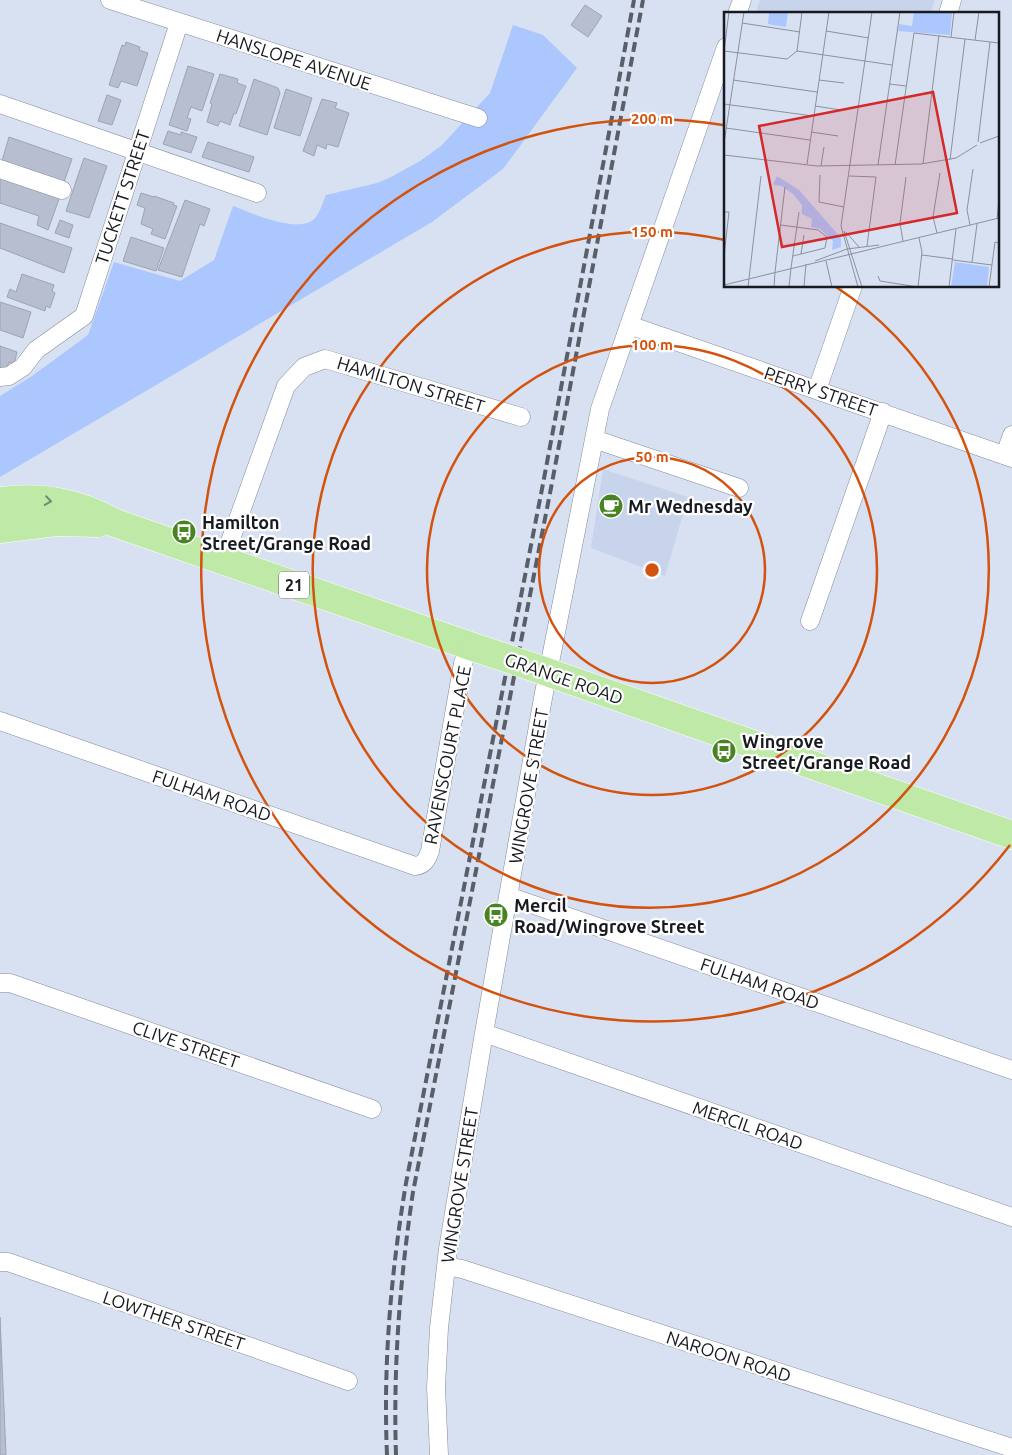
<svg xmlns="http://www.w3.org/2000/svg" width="1012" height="1455" viewBox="0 0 1012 1455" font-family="Ubuntu,sans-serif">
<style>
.built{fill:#c8d4ec}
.green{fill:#acc7fe}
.building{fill:#b6becf;stroke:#9ca4b4}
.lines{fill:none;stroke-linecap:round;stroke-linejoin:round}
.street-casing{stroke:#848b9b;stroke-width:19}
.primary-casing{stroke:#fff;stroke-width:29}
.street{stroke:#fff;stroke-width:18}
.primary{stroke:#bee9a7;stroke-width:28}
.rail{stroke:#595e68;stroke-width:4;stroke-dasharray:10 5;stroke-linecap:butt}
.primary-bridge-casing{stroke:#fff;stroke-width:29;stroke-linecap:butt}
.primary-bridge{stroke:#bee9a7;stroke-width:28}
.oneway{stroke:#738c6a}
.ring{fill:none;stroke:#d3530e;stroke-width:2.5}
.labels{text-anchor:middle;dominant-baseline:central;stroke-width:4.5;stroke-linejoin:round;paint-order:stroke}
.shield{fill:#fff;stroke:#5d5f63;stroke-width:1}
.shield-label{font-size:16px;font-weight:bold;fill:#171a20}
.street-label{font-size:18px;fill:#171a20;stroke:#fff}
.poi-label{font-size:18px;font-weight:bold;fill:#171a20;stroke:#fff;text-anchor:start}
.inset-road{fill:none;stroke:#8b919e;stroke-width:1}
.view{fill:#d62828;fill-opacity:0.15;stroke:#d62828;stroke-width:2.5}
.inset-edge{fill:none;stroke:#171a20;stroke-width:2.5}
.centre{fill:#d3530e;stroke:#fff;stroke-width:2.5}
.ring-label{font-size:15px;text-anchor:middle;font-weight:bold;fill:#d3530e;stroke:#fff;stroke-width:4.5;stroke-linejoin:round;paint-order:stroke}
</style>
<rect width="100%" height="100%" fill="#d8e1f2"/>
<path class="built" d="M760 0H935L930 14H755Z
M603 469 688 497 665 576 591 548Z"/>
<path class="green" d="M513 25 543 35 577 68 503 169 432 222 0 477V396L32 376 88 335 114 262 180 281 214 260 233 206C251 213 299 234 314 219 320 213 323 202 326 195L377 183 389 178 420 161 441 146 490 93Z"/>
<path class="building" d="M585 5 602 16 588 37 571 25Z
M126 42 140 47 139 50 148 53 137 86 121 81 118 88 109 85 122 45 125 46Z
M188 66 214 74 202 111 191 107 187 118 191 119 187 131 169 125Z
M220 74 238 79 237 83 246 86 236 114 234 113 230 125 220 121 218 126 207 122 212 104 210 103Z
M254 79 278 88 280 93 267 135 239 126Z
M286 89 312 98 300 136 274 128Z
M107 95 121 100 112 125 98 121Z
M322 99 337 103 335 108 349 113 338 147 327 144 326 149 317 145 314 156 303 151Z
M168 131 181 135V132L197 137 191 153 163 144Z
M9 137 72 159 64 182 2 161Z
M208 142 254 157 249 172 202 157Z
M84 158 107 166 89 218 66 211Z
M0 175 60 196 48 230 37 225 39 216 0 203Z
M141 193 154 197V196L174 203 173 205 177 206 165 239 151 234 153 229 141 224 145 208 137 205Z
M185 200 210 209 204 226 200 224 182 277 158 270Z
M60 220 73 225 69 238 55 233Z
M0 223 72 248 64 273 0 248Z
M131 237 164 248 156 271 123 261Z
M22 274 54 285 52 291 55 293 50 308 46 306 45 311 7 297 10 289 16 292Z
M0 302 31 312 23 338 0 330Z
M0 346 17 352 14 364 9 362 5 372 0 370Z
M0 1317 6 1455H0Z"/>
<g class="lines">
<defs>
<path id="street" d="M110 0 478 118
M737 14 742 0
M948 14 952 0
M0 104 257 193
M0 169 62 190
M629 325 1012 458
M0 377 9 376 23 367 36 350 84 316 179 23
M817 390 853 286
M594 439 739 488
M1005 455 1012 435
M223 561 286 386 304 367 325 359 521 417
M810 621 883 412
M0 721 415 866C425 865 427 859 430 851L463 663 470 646
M508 896 1012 1070
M0 983H10L372 1109
M484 1033 1012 1217
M0 1262H8L348 1381
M446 1266 462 1269 1012 1448
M439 1455 436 1387 439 1328 448 1249 484 1033 543 698 600 409 726 47"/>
<path id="primary" d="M0 501C43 496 77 502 115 523L473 647
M0 529 56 522 98 523
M527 665 1012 835"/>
</defs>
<use href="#street" class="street-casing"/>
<use href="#primary" class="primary-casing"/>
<use href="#street" class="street"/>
<use href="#primary" class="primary"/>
<path class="rail" d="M387 1455C383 1363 391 1273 406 1183L542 489 634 0
M396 1455C393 1366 400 1279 413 1192L551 488 643 0"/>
<defs>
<path id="primary-bridge" d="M473 647 527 665"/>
</defs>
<use href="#primary-bridge" class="primary-bridge-casing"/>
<use href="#primary-bridge" class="primary-bridge"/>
</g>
<defs><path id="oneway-chevron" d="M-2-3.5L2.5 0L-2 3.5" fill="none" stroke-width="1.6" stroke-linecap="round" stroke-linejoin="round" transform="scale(1.25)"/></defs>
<use class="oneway" href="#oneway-chevron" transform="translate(48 501) rotate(9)"/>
<g class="ring">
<circle cx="652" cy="570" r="113"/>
<circle cx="652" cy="570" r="225"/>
<path d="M836 287A338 338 0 1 1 725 240"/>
<path d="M1010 845A451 451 0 1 1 723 125"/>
</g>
<defs>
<symbol id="cafe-disc" viewBox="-11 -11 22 22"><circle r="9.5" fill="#488422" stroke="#fff"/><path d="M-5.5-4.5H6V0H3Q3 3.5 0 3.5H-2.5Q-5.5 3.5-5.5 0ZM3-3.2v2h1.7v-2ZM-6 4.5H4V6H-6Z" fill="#fff"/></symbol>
<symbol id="bus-disc" viewBox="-11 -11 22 22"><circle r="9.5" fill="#488422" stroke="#fff"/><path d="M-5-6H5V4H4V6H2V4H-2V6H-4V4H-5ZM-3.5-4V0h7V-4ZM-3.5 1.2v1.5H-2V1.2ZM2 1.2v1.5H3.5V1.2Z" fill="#fff"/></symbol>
</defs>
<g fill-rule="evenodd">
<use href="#cafe-disc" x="597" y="492" width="28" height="28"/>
<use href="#bus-disc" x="170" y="518" width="28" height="28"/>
<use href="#bus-disc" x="710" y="737" width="28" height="28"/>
<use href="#bus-disc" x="482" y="901" width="28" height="28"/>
</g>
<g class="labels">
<rect class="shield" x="279" y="571.5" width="30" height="27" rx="4"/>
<g class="shield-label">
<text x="294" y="585">21</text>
</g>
<g class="street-label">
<text transform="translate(294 59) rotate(18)">HANSLOPE AVENUE</text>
<text transform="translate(122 197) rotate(-72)">TUCKETT STREET</text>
<text transform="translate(411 384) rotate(17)">HAMILTON STREET</text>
<text transform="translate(821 391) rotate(19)">PERRY STREET</text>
<text transform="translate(564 678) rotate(19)">GRANGE ROAD</text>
<text transform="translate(447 755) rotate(-79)">RAVENSCOURT PLACE</text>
<text transform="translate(528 786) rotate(-80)">WINGROVE STREET</text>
<text transform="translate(212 795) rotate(19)">FULHAM ROAD</text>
<text transform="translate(760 983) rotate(19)">FULHAM ROAD</text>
<text transform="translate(186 1044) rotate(19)">CLIVE STREET</text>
<text transform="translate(748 1125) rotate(19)">MERCIL ROAD</text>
<text transform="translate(459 1185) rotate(-81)">WINGROVE STREET</text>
<text transform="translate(174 1320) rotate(19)">LOWTHER STREET</text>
<text transform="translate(729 1356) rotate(18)">NAROON ROAD</text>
</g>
<g class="poi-label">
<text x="628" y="506">Mr Wednesday</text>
<text x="202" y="522">Hamilton<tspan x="202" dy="21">Street/Grange Road</tspan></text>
<text x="742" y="741">Wingrove<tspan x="742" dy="21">Street/Grange Road</tspan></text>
<text x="514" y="905">Mercil<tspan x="514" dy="21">Road/Wingrove Street</tspan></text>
</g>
</g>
<g transform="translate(724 12)">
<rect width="275" height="275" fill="#d8e1f2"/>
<path d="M45 0H64L62 15 44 12ZM190 0H228L226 23 174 19 175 12 188 14ZM53 164 75 178 117 226V235L108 238 109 229 96 217 87 215 88 207 78 202V193L69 182 58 174 49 173ZM231 250 265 255 263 275H227Z" fill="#acc7fe"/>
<path class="inset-road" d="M18 11 76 20M102 19 145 26M227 25 230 0M251 28 255 0M0 39 63 47 73 39 168 53M0 39 5 0M73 39 78 0M9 68 93 80M95 68 120 71M165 72 182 74M0 92 89 104M91 94 117 98M2 116 86 128M87 120 114 124M254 130 266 30M0 131 20 0M256 131 275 124M0 143 93 154 197 152 232 146 253 133M226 148 241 27M83 152 105 0M199 152 215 23M154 153 176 0M171 153 190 21 275 31M97 154 100 135M96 163 95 190 120 195M125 164 152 165 143 234M0 200H5L0 244M273 207 275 188M57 213 94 218 103 225 101 236 69 244M246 213 243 198 249 157M120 219 138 275M122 220 135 235M213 221 209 205 216 161M179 229 176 211 182 165M77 242 80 223M198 243 229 247M229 248 268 253M91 249 123 237 155 233M102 249 108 275M248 250 253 212M67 256 75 200M51 260 61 175M154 264 156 269 194 275M0 273 275 206M24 275 37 164M50 275 51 260M65 275 67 256M80 275 82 252M134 275 117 214 148 0M194 275 198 240 195 226M225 275 232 217M265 275 271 230 275 231"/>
<path class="view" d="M209 80 233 201 58 235 35 114Z"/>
<rect width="275" height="275" class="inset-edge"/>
</g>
<circle cx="652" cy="570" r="8" class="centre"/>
<g class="ring-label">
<text x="652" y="124">200 m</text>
<text x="652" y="237">150 m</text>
<text x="652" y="350">100 m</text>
<text x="652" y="462">50 m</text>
</g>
</svg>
